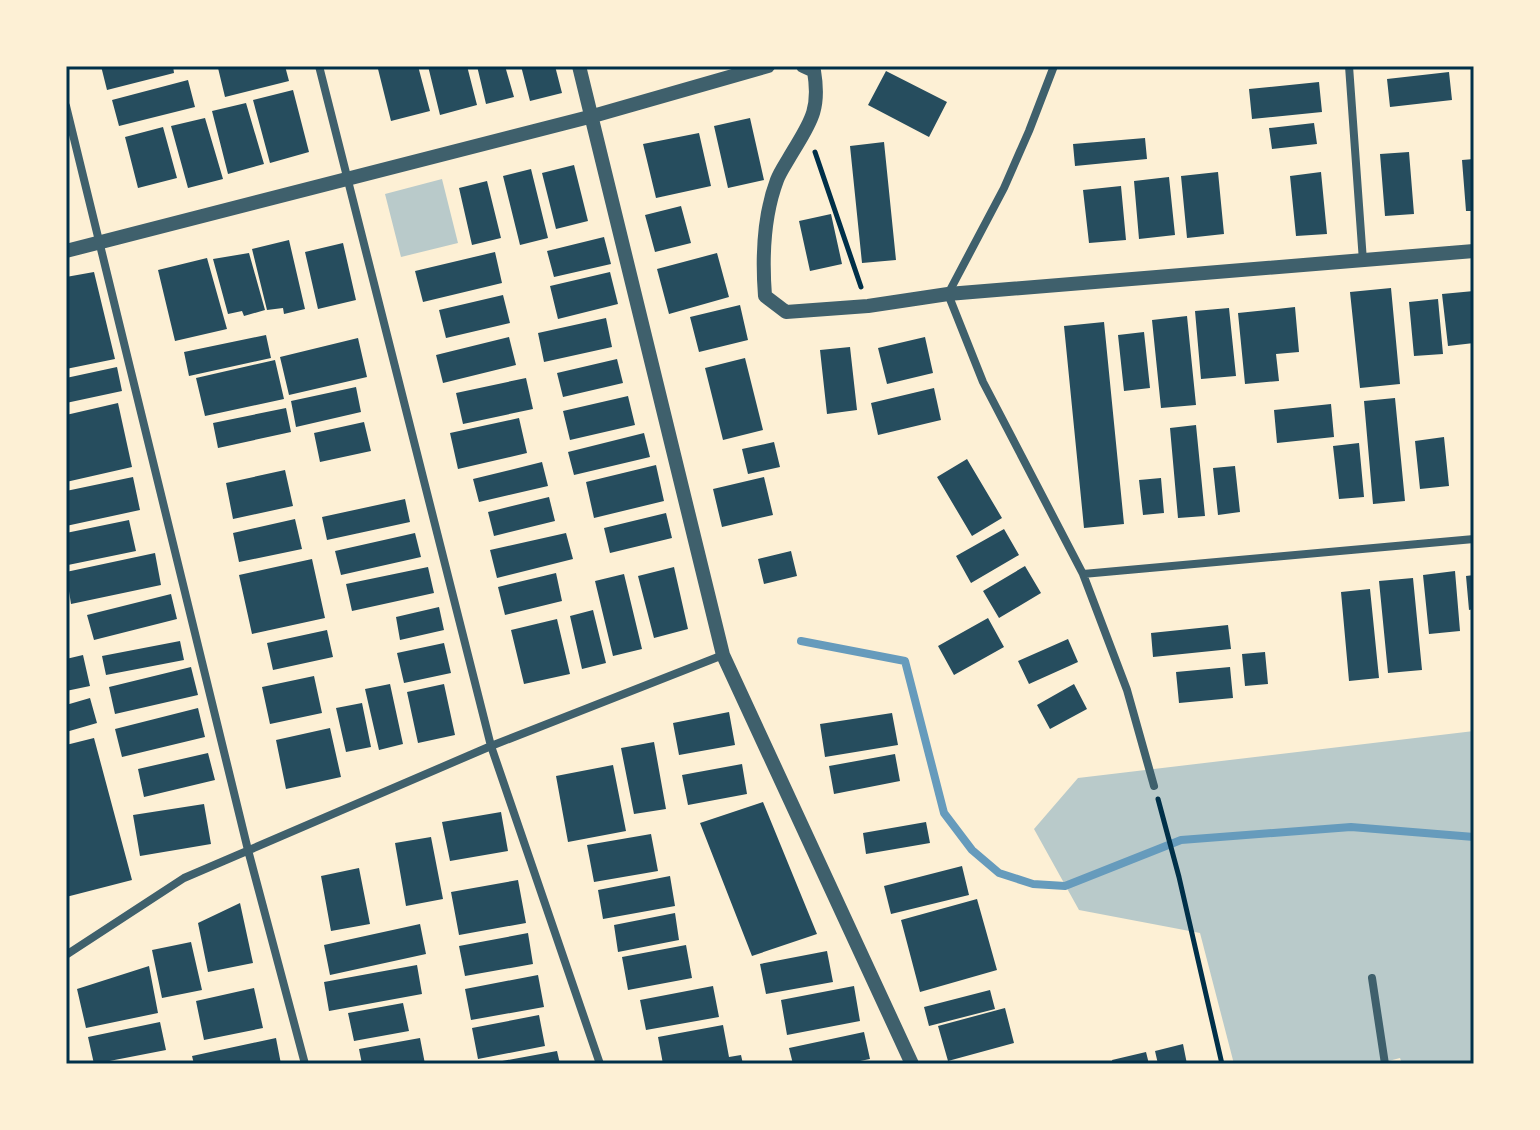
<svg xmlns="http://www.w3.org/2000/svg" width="1540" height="1130" viewBox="0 0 1540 1130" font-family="'Exo 2',sans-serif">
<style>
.green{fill:#b9caca}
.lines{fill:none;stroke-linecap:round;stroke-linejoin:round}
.stream{stroke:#669bbc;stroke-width:8}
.building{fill:#264d5e}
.path{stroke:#003049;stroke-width:5}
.minor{stroke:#3f606c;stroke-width:8}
.tertiary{stroke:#3f606c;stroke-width:14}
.neatline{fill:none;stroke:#003049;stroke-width:3}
</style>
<rect width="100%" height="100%" fill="#fdf0d5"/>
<path class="green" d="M442 179 458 243 401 257 385 194Z
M1474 731V1064H1402L1400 1058 1377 1064H1234L1200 933 1079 910 1034 829 1078 778Z"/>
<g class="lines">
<path class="stream" d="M801 641 905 661 944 813 972 850 999 873 1033 884 1065 886 1181 840 1351 827 1474 837"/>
</g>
<path class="building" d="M101 66H173L174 73 107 90Z
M228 66H285L289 81 225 97 218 68Z
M390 66H418L430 111 391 121 378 69Z
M428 66H467L477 105 440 115Z
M477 66H505L514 97 486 104Z
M521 66H555L562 93 530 101Z
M886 71 947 102 929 137 868 105Z
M1449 72 1452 100 1390 107 1387 79Z
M188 80 195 107 119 126 112 100Z
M1319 82 1322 112 1252 119 1249 89Z
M293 90 309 152 270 163 253 100Z
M246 103 264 164 228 174 212 111Z
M205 118 223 179 188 188 171 126Z
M750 118 764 180 728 188 714 126Z
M1314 123 1317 144 1272 149 1269 128Z
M163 127 177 178 138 188 125 137Z
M699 133 711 186 656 198 643 144Z
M1145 138 1147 159 1075 166 1073 144Z
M884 142 896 260 862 263 850 146Z
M1409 152 1414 214 1385 216 1380 154Z
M1474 159V211H1466L1462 160Z
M574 165 588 221 556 229 542 173Z
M531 169 548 238 520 245 503 176Z
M1218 172 1224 234 1187 238 1181 176Z
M1321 172 1327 234 1296 236 1290 176Z
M1169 177 1175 235 1139 239 1134 181Z
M487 181 501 238 472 245 459 188Z
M1121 186 1126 240 1089 243 1083 190Z
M681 206 691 243 655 252 645 215Z
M831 214 842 264 810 271 799 221Z
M604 237 611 264 554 277 547 251Z
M289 240 305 309 284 314 283 308 267 310 252 249Z
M343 243 356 300 318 309 305 252Z
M495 252 502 283 423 302 415 271Z
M249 253 265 310 244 316 242 311 228 314 213 259Z
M717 253 729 297 669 314 657 269Z
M207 258 227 329 175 341 158 270Z
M94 272 115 359 66 369V277Z
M610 272 618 304 558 319 550 286Z
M1391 288 1400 384 1360 388 1350 292Z
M1474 291V343L1448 346 1442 294Z
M503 295 510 323 446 338 439 310Z
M1438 299 1443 354 1414 356 1409 302Z
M740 305 748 340 699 352 690 317Z
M1295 307 1299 352 1276 354 1279 381 1245 384 1238 313Z
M1229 308 1236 376 1201 379 1195 311Z
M1187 316 1196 405 1161 408 1152 320Z
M606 318 612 347 544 362 538 333Z
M1104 322 1124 524 1084 528 1064 326Z
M1144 332 1150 388 1124 391 1118 335Z
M266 335 271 358 189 376 184 352Z
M509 337 516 365 443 383 436 355Z
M925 337 933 373 887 384 878 348Z
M358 338 367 377 289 395 280 357Z
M850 347 857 410 827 414 820 350Z
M745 358 763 430 723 440 705 368Z
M617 359 623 383 563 397 557 373Z
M275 360 284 399 205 416 196 378Z
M117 367 122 391 66 403V378Z
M526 378 533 409 463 424 456 393Z
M356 387 361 412 296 427 291 401Z
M934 388 941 420 878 435 871 403Z
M628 396 635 425 570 440 563 411Z
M1395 398 1405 501 1373 504 1364 401Z
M118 403 132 467 66 482V415Z
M1331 404 1334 437 1277 443 1274 410Z
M286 408 291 432 218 448 213 423Z
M519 418 527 453 458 469 450 433Z
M364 422 371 451 320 462 314 433Z
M1196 425 1205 516 1178 518 1170 428Z
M644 433 650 457 574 475 568 452Z
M1444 437 1449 486 1420 489 1415 441Z
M774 442 780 467 748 474 742 449Z
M1359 443 1364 497 1339 499 1333 446Z
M967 459 1002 518 972 536 937 477Z
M542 462 548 486 479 502 473 479Z
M656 465 664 501 594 518 586 482Z
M1235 466 1240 512 1218 515 1213 468Z
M285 470 293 506 233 519 226 483Z
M133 477 140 510 66 526V491Z
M764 477 773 515 722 527 713 489Z
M1161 478 1164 513 1143 515 1139 480Z
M549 497 555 521 494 536 488 512Z
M405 499 410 522 327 540 322 517Z
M666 513 672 538 610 553 604 528Z
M295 519 302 549 239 562 233 533Z
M129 520 136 551 68 565 66 555V533Z
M1004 529 1019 555 971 583 956 556Z
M415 533 421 557 341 575 335 551Z
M566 533 573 559 497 578 490 550Z
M791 551 797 576 764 584 758 559Z
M155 553 161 585 71 604 66 572Z
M312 559 325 618 252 634 239 575Z
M1025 566 1041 593 999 618 983 591Z
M428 567 434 593 352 611 346 584Z
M674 567 688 629 654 638 638 576Z
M1455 571 1460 631 1429 634 1423 575Z
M556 573 562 601 505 615 498 587Z
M624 574 642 649 613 656 595 581Z
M1474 575V609L1469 610 1466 576Z
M1413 578 1422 670 1388 673 1379 581Z
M1370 589 1379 678 1349 681 1341 592Z
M171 594 177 619 94 640 87 615Z
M439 607 444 630 400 640 396 617Z
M593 610 606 663 582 669 570 616Z
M988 618 1004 647 954 675 938 646Z
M557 619 570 674 524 684 511 630Z
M1228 625 1231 649 1153 657 1151 633Z
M327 630 333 657 273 670 267 643Z
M1068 639 1078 662 1029 684 1018 661Z
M180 641 184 660 106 675 102 656Z
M444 643 451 673 404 683 397 653Z
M1265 652 1268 684 1245 686 1242 654Z
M83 655 90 686 66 691V659Z
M191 667 198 695 115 714 109 687Z
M1230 667 1233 698 1179 703 1176 672Z
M314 676 322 713 270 724 262 687Z
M390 684 403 744 379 750 365 689Z
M444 684 455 735 418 743 407 692Z
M1074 684 1087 709 1050 729 1037 705Z
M90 698 97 723 66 732V705Z
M362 703 371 747 346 752 336 708Z
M198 708 205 737 122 757 115 729Z
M729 712 735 745 679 755 673 723Z
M892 713 898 745 825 757 820 724Z
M330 728 341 777 286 789 276 740Z
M94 738 132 880 66 897V745Z
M654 742 666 809 634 814 621 748Z
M208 753 215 780 144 797 138 769Z
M895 754 900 781 834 794 829 766Z
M742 764 747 794 688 805 682 775Z
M613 765 626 831 568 842 556 776Z
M763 802 817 934 752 956 700 823Z
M204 804 211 844 140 856 133 815Z
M501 812 508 851 450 861 442 822Z
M926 822 930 843 866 854 863 833Z
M651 834 658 871 594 882 587 845Z
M431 837 443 899 406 906 395 843Z
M962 866 969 895 891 914 884 886Z
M359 868 370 924 331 931 321 876Z
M670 876 675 906 603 919 598 890Z
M518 880 526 923 459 935 451 892Z
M977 899 997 970 920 992 901 920Z
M240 903 253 963 208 972 198 923Z
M675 913 679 940 618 952 614 925Z
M420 924 426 954 330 975 324 945Z
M528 933 533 964 465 976 459 946Z
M191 942 202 990 162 998 152 950Z
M686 945 692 978 628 990 622 957Z
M827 951 833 982 766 994 760 964Z
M417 965 422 994 329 1011 324 982Z
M149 966 158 1013 86 1028 77 989Z
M538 975 544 1007 471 1020 465 989Z
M713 986 719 1017 646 1030 640 1000Z
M854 986 860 1021 787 1035 781 1000Z
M254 988 263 1028 204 1040 196 1001Z
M990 990 995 1009 929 1026 924 1007Z
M403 1003 409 1031 354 1041 348 1013Z
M1005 1008 1014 1043 948 1061 938 1026Z
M539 1015 545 1046 478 1059 472 1028Z
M160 1022 166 1050 94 1064 88 1037Z
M723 1025 729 1057 741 1055 743 1064H663L658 1037Z
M864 1032 870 1059 845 1064H793L789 1048Z
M276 1038 281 1064H194L192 1056Z
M420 1038 425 1064H362L359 1049Z
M1183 1044 1187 1064H1158L1155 1051Z
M557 1051 560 1064H497V1062Z
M1146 1052 1149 1064H1113L1112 1060Z"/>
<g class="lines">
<path class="path" d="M815 152 861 287
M1158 799 1179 877 1222 1064"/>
<path class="minor" d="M319 66 491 746 600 1064
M1054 66 1029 131 1004 188 948 294 983 382 1083 574 1127 690 1154 786
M1349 66 1363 261
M66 106 248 850 305 1064
M1083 574 1474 539
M66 955 184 878 491 746 723 655
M1372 978 1385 1064"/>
<path class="tertiary" d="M579 66 723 655 912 1064
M803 66 814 71C821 112 809 124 789 158 785 165 780 172 777 180 763 217 762 257 765 296L786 312 868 306 948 294 1474 251
M66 251 593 116 768 66"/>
</g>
<rect width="1540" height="1130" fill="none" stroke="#fdf0d5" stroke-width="136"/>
<rect x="68" y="68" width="1404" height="994" class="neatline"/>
</svg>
